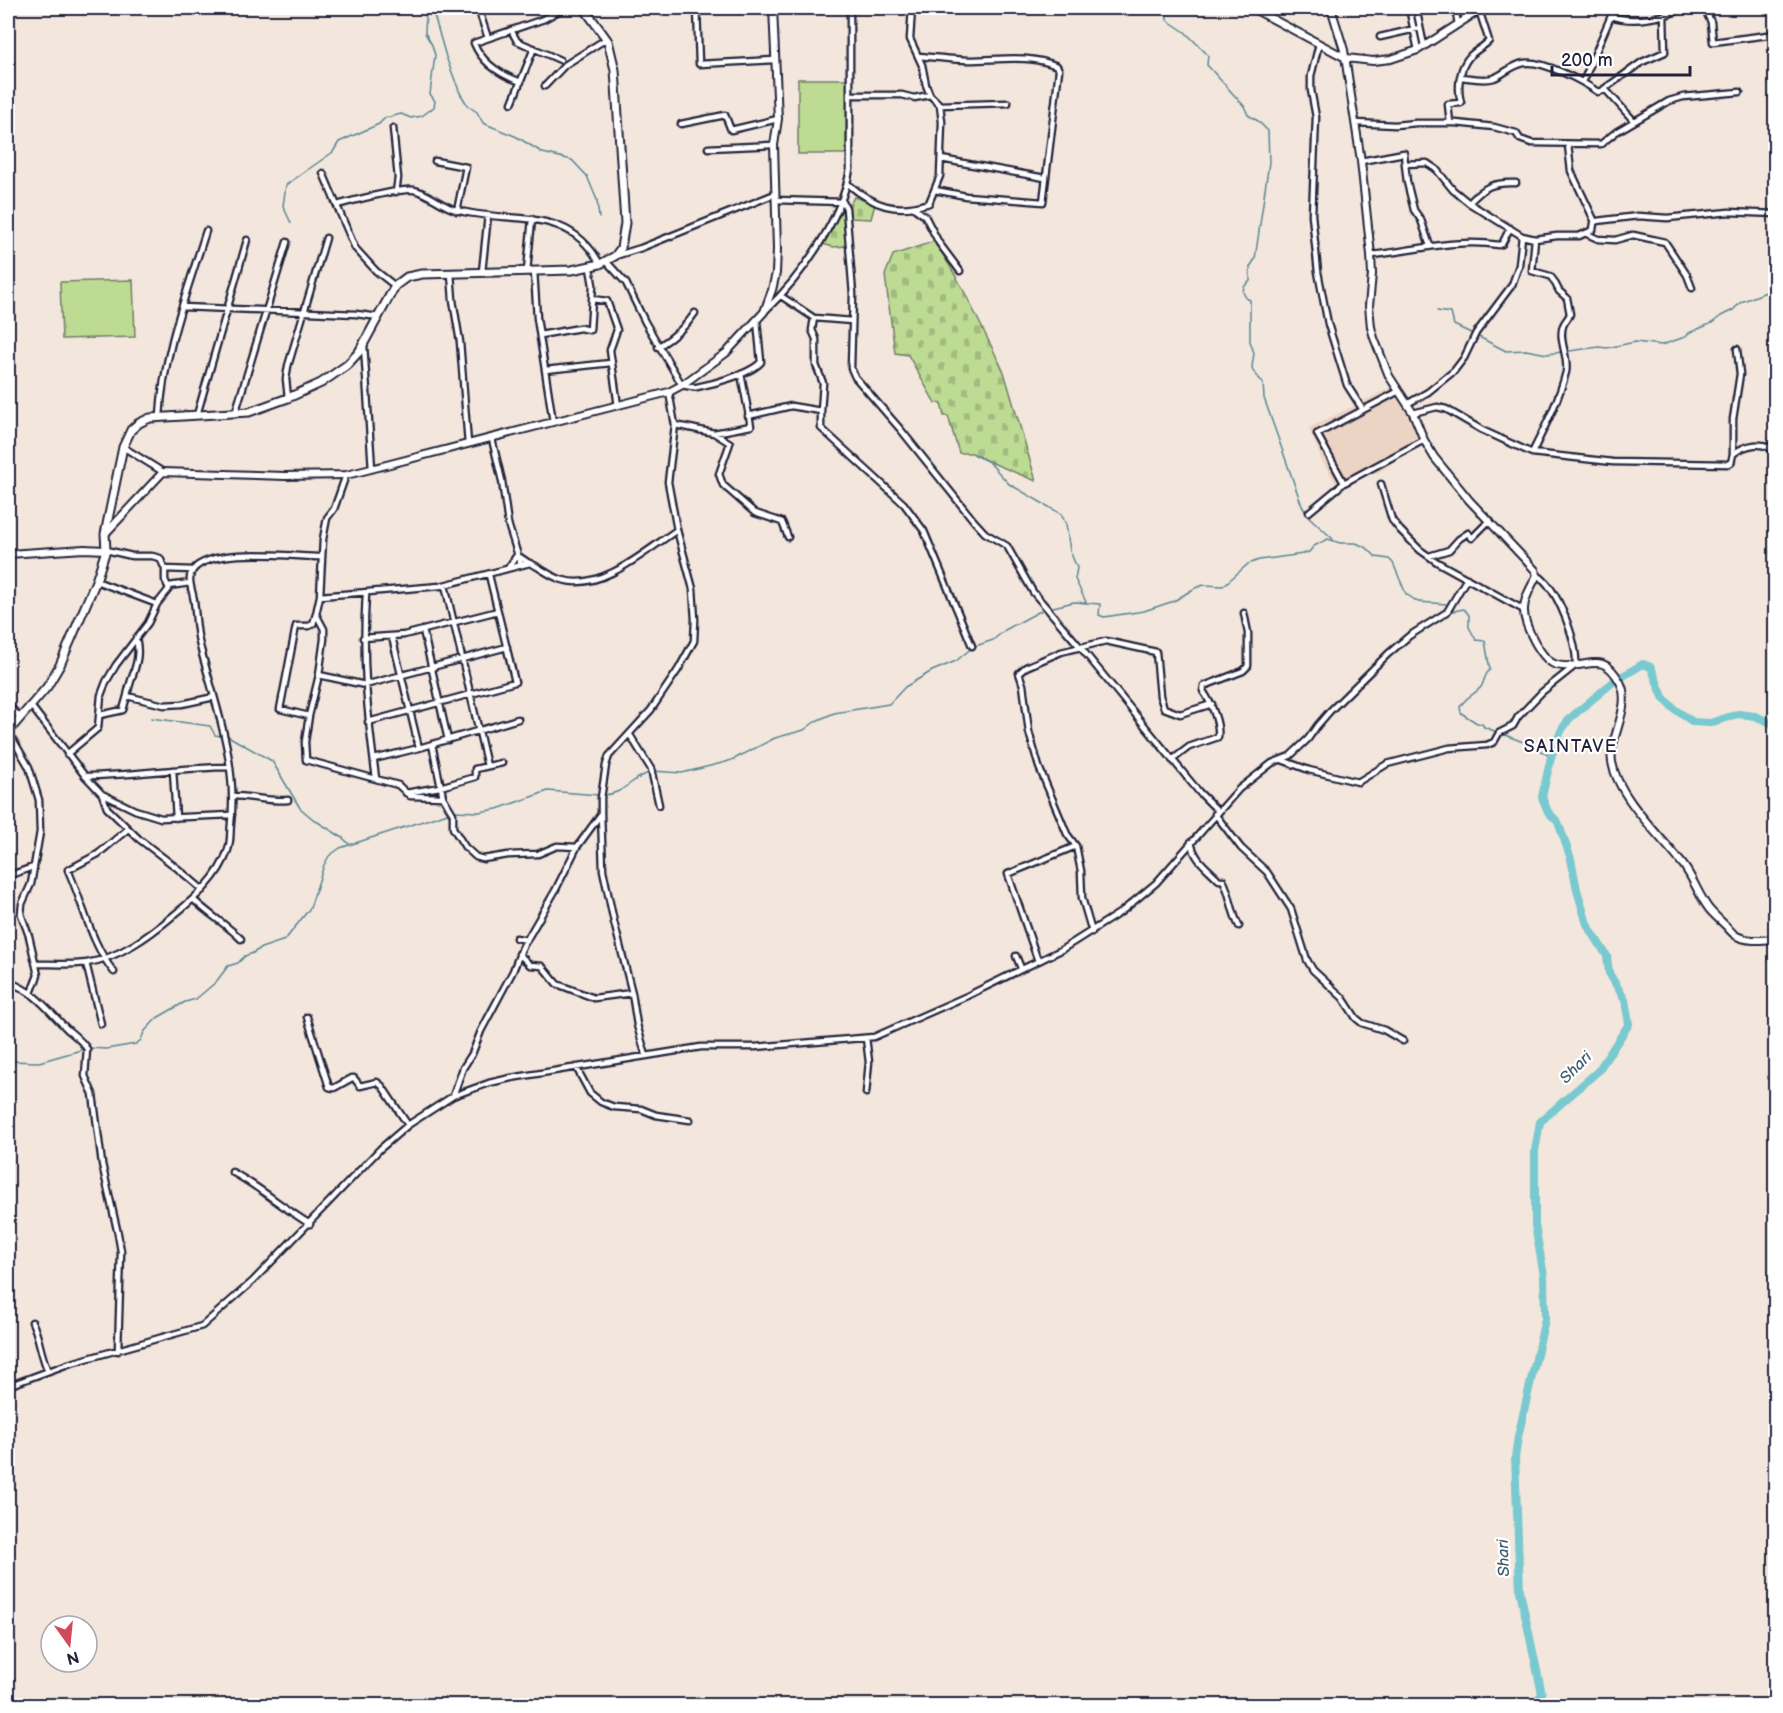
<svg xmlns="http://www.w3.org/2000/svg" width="1783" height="1713" viewBox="0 0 1783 1713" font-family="'Balsamiq Sans',sans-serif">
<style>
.built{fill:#ebd4c3}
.cemetery{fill:url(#cemetery-stones);stroke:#707e67;stroke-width:1.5}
.pitch{fill:#bddb93;stroke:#707e67;stroke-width:1.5}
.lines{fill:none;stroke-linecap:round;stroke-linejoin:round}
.stream{stroke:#568694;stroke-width:1.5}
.river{stroke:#78c9d0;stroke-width:8}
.street-casing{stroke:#22223b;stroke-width:9}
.secondary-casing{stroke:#22223b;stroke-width:10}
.primary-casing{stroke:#22223b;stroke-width:11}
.street{stroke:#fff;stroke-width:4.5}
.secondary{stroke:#fff;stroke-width:6}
.primary{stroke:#fff;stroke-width:7}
.labels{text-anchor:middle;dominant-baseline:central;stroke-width:4.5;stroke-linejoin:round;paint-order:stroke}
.water-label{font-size:16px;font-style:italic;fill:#405c6f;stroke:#fff}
.quarter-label{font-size:18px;letter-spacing:1.5px;fill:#22223b;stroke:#fff}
</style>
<defs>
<pattern id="cemetery-stones" width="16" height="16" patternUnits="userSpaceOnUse" patternTransform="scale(1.5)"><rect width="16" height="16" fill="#bddb93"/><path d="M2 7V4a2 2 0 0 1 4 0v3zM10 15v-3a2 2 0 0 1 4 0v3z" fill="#a2bc80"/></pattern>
</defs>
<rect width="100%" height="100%" fill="#f3e6dc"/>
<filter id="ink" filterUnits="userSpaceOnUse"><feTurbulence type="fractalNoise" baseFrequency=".0167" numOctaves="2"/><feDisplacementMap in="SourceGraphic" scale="12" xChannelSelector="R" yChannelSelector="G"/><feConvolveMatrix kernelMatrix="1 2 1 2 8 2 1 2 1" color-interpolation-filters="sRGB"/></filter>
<g filter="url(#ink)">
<path class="built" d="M1392 387 1414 417 1424 441 1376 474 1373 470 1337 485 1322 461 1309 428Z"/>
<path class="cemetery" d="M854 197 875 204 871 219 849 218 848 209Z
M841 209H844L847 246 833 247 823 244Z
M935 241 962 287 1004 372 1036 481 985 460 972 453H959L948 416H944L941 403H935L908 355 895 353 885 275 893 255Z"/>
<path class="pitch" d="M798 79H847L846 154H798Z
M133 280 135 337 62 339 60 282Z"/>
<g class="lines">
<path class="stream" d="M432 8 446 57 460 93 468 106 477 112 483 123 517 137 543 153 572 160 587 176 597 200 599 218
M1166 8 1167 20 1185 32 1208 55 1207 65 1244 106 1248 115 1258 121 1268 131 1269 162 1255 259 1250 267V281L1244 287 1243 292 1246 298 1250 300V341L1254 353 1252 367 1253 371 1263 383 1264 398 1302 506 1308 516 1333 539
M291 223 283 206 286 185 333 152 339 142 379 124 385 118 401 114 411 118 422 116 434 107 435 101 430 94 435 55 432 45 425 33 426 8
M1437 311 1451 313 1454 325 1473 334
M1477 336 1506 351 1526 350 1547 354 1599 347 1607 348 1635 342 1662 345 1685 337 1689 333 1712 323 1721 316 1733 310 1741 302 1776 288
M974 454 989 462 1009 484 1061 514 1066 524 1070 551 1077 568 1075 579 1086 602
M1049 608 1074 602 1100 604 1099 615 1104 617 1144 611 1174 601 1195 588 1204 585 1223 586 1248 564 1259 560 1303 554 1309 552 1314 546 1328 539 1340 543H1356L1367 548 1376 557 1389 559 1393 563 1406 594 1418 602 1447 604 1454 611 1464 609 1469 615V627L1476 640 1485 641 1490 670C1484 674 1485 681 1481 687 1475 695 1467 695 1460 707L1461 713 1477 723 1482 724 1484 727 1531 745 1551 757
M151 718 210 726 215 735 221 736
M228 736 272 761 300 808 313 819 343 838 349 844
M653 771 682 773 726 762 734 759 775 738 804 730 816 721 834 713 889 704 905 687 932 671 956 661 973 647 993 640 1005 630 1044 609
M604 795C622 795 632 778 649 773
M8 1061 39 1062 88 1048 106 1049 136 1044 141 1040 144 1032 157 1018 185 1002 196 999 216 982 228 966 238 963 245 956 253 953 261 948 285 940 310 908 324 865 329 856 340 848 454 811 479 812 497 809 548 791 599 795"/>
<path class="river" d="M1532 1706 1542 1694 1520 1591 1515 1458 1518 1437 1545 1319 1544 1276 1535 1225V1151L1540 1122 1598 1071 1629 1024 1625 1000 1609 973 1607 956 1587 924 1577 890 1571 859 1558 822 1548 812 1542 797 1551 757 1561 731 1569 719 1613 682 1643 664 1651 667 1663 697 1673 708 1693 722 1710 723 1738 714 1755 716 1776 725"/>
<defs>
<path id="street" d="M478 8 488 38
M697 8 699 64 775 60
M1409 8 1418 50
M1416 8 1424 46
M1455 8 1458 24
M1463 8 1465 19
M1704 8 1711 22 1713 42 1776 34
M1385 10 1396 8
M1611 16C1634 24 1664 17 1685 8
M511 30 517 41 560 60
M1380 37 1420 28
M1319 44 1311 76V90L1316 117 1312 215 1318 272 1328 324 1347 385 1363 410
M918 56C935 57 952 60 969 60 1000 60 1028 54 1057 66L1059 70 1043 202 966 196 935 190
M1460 77C1470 78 1484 81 1494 78 1504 74 1512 65 1524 63 1543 60 1582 81 1598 92L1606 90 1634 121
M521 82C501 75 482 63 474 43L544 19 564 8
M1583 82 1611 16V8
M545 86 565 65 606 39
M1604 89 1642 62 1665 52 1664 15
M851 95H902L914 98 930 95
M512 103 534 48
M940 105 1008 103
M1356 123 1395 125 1416 123H1456L1494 127 1516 133 1520 139 1531 143 1601 144 1616 132 1669 101 1683 97 1740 92
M1450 123 1448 104 1461 103C1457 88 1459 68 1470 56 1476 50 1483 47 1489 41L1479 10
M681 124 725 115 731 130 778 119
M393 128 398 178 396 192
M1568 145 1571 171 1595 222
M708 148 774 145
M941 159 1045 178
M435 161 466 167 457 211
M1361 161 1404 153 1405 164 1427 163 1436 169 1453 190 1469 203 1522 236 1535 239 1557 236H1579L1593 230 1594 223 1597 221 1638 216 1667 218 1729 212 1776 214
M1405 164 1407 182 1414 210 1421 220 1430 246
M323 173 355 248 376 271 395 286
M848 184C874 206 896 214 929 203L940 176 942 122 940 105 930 95 926 85 922 65 910 39 912 8
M775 200 843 202 846 208 853 294 851 368 855 377 901 430 974 521 985 533 1007 546 1033 592 1081 648 1199 792 1218 811
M1469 203C1485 186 1493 182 1516 183
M337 205C352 201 400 188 414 190 429 193 441 206 456 210 510 225 568 204 600 264
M914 208 925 216 939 243 960 271
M1587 234 1598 239 1615 240 1633 235 1665 242 1687 275 1692 288
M1371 255C1414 251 1455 238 1499 245L1502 244 1510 228
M615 256 641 248 775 194
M606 261 626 283 645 322 682 385C687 386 692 388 697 387 712 384 751 374 761 362L757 321
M527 271 532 219
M534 271 537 318 553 422
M482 272 488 215
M451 273 453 300 460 342 468 444
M781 296 814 318 852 321
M592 299 607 301 617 330 610 350 618 406
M182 307 356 314 379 317
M765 311C801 277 842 219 850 169V8
M540 335 580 328 590 330 593 285 590 268
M364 345 372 469
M658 347C672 338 686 327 695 313
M545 370 611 363
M288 398 286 379 288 366 326 238
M1407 404 1428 392 1454 371 1464 358 1476 333 1512 285 1519 265 1522 236
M821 411V428L904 504 924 531 972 646
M1413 413 1437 407 1446 409 1482 430 1532 453 1613 462 1729 464 1731 463 1733 454C1745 445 1764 439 1776 453
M235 414 287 242
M197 415 247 240
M748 416 791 406 821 411 823 383 816 365V339L812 330 814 318
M160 417C163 353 187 292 206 231
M675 425 714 433 730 443 719 474 723 485 755 513 782 522 788 537
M714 433 751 426 741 374
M492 439 502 481 508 524 521 565
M123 447 163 472
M1532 453C1545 427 1559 400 1566 372 1569 357 1558 340 1563 326 1564 322 1568 319 1570 314L1567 298 1559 291 1554 281 1550 276 1532 271 1535 239
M1733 454V419L1740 374 1737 349
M346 475 334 509 327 518 323 539 320 596 316 614 324 629V639L319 675 309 716 305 742 306 760 398 785 410 796 443 797 453 814V828L465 847 476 857 483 859 508 855 538 854 557 846 577 847
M1344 483 1317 434 1399 391
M1381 484 1392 520 1400 530 1420 550 1437 562 1524 610
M1309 512 1344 483 1424 440
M1429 556 1449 550 1459 539 1468 533 1472 538 1490 520
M508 568 517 555 529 563
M165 569 193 570
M96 581 157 604
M445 585 487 766
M169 586 190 583
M366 593C362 659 367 713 376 778
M320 596 440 586 530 563C541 568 551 577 563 580 601 592 648 549 677 530
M423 630 448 740
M392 637 419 748
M363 638 404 635 498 611
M319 675 365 685 507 647
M127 696C131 674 142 661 136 638
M8 705 20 717
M31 706 85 776 102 794 107 808 139 839 177 868 203 890
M100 715 123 710 127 696 164 705 182 704 214 697
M309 716 280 709 296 626H309L313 624 316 614
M368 722 515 682 489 575
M8 731 29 767 39 800 40 832 31 884 22 904 21 914 29 936 38 975 31 993
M630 735 651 769 659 805
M432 744 443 797
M67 754 98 728 101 695 106 682 116 665 148 623 157 604 169 589 165 580V569L160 558 152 556H132L106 550
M374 759 419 748 518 719
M1172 760 1189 747 1218 737C1220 724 1211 702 1203 691L1204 686 1243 671 1248 666V633L1244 613
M1282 760 1309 770 1358 782 1387 764 1449 748 1487 745 1494 742 1499 733 1513 726 1518 717 1542 692 1576 665C1577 642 1558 587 1537 575
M173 770 176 818
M85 776C133 776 181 767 230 767
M406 793 440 787 475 777V769L502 763
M102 794 135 810 161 818 232 815
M233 796C250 796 272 802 288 800
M601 814 603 870 614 922 632 993 637 1025 646 1056
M1215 814 1241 848 1267 872 1291 909 1307 960 1313 970 1343 998 1356 1018 1362 1023 1384 1030 1403 1041
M1191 842C1195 861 1207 867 1219 880H1223C1231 895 1231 911 1239 926
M8 876 33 867
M193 899C208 914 226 924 241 939
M1092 932 1082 898 1081 871 1076 846 1067 834 1039 767 1029 732 1023 685 1019 673 1026 667 1061 652 1106 641 1156 652 1160 696 1164 708 1180 714 1212 704
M516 938 527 940
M519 954 530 965 542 966 557 984 594 998 632 993
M1016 956 1021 968
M1038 961 1008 874 1076 846
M86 963 101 1024
M37 964C53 964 71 965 87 963 119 958 149 936 174 915 195 898 219 878 228 850 231 842 230 832 231 823 238 762 215 704 200 646 196 631 196 616 194 601 193 591 186 579 193 570 212 546 293 557 321 557
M114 972C91 944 83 903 68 870L98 854 128 829
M8 982C35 991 47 1009 67 1029 74 1035 82 1041 87 1049L85 1076 93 1094 102 1164 118 1234 121 1251 118 1351
M307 1017 329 1087 334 1088 352 1078H354L360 1086 377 1082 382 1086 408 1125
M866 1038 869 1062 866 1093
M576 1067 590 1093 601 1102 614 1107 641 1109 656 1115 690 1120
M453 1096 463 1068 472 1054 481 1031 513 971 522 948 555 891 577 847 601 814V798L606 765 609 756 651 710 678 670 694 641 695 620 693 589 677 530 668 482 675 425 669 392
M232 1172C260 1187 283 1208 310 1224
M32 1322C40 1338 40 1354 48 1371
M8 1386 68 1364 202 1326 253 1281 380 1149 408 1125 453 1096 489 1083 511 1078 701 1047H755L874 1037 967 996 1061 950 1121 912 1156 883 1239 789 1272 763 1290 756 1308 739 1317 726 1330 711 1388 654 1409 636 1447 612 1467 578"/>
<path id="secondary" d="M1252 8 1346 58 1373 61 1391 59 1418 50 1483 8
M1331 8 1344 50 1361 161 1371 255 1372 274 1369 306 1371 327 1374 338 1389 376 1413 413 1424 440 1434 457 1469 500 1535 570 1537 575C1532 586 1524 597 1524 609 1523 624 1542 662 1557 665 1585 672 1601 647 1620 682 1633 706 1608 739 1612 762 1618 798 1662 837 1684 866 1694 880 1699 896 1709 909 1714 915 1720 920 1726 926 1728 928 1732 933 1735 935 1746 942 1763 940 1776 939
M105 534 163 472 285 476 346 475 363 471 669 392 682 385 726 353 764 312 772 290 776 273 777 249 774 145 778 119 773 8
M8 554 84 549 106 550"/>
<path id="primary" d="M8 732 47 687 60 665 96 581 106 550 105 534 123 447 131 430 139 423 150 418 249 412 288 398 321 383 347 365 359 352 395 286 407 277 422 274 572 270 600 264 615 256 621 248 625 223 615 70 608 41 584 8"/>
</defs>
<use href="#street" class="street-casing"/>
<use href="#secondary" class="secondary-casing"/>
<use href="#primary" class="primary-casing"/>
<use href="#street" class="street"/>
<use href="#secondary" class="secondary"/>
<use href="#primary" class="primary"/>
</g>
</g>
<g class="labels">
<g class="water-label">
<text transform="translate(1576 1068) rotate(-45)">Shari</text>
<text transform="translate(1504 1558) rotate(-92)">Shari</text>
</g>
<g class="quarter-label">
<text x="1571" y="746">SAINTAVE</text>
</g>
</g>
<rect width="1783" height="1713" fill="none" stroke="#fff" stroke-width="30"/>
<rect x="15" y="15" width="1753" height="1683" fill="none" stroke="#22223b" stroke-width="2" filter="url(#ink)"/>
<g transform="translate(69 1644) rotate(165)"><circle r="28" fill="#ffffff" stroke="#a7a7b1" stroke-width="1.5"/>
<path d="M0-4.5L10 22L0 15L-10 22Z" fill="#d1495b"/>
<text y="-9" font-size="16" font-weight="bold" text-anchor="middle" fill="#22223b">N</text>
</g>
<path d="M1552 66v9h138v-9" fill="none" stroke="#22223b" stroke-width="3"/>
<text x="1561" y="66" font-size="18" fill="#22223b" stroke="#ffffff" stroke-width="4.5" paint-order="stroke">200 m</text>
</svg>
